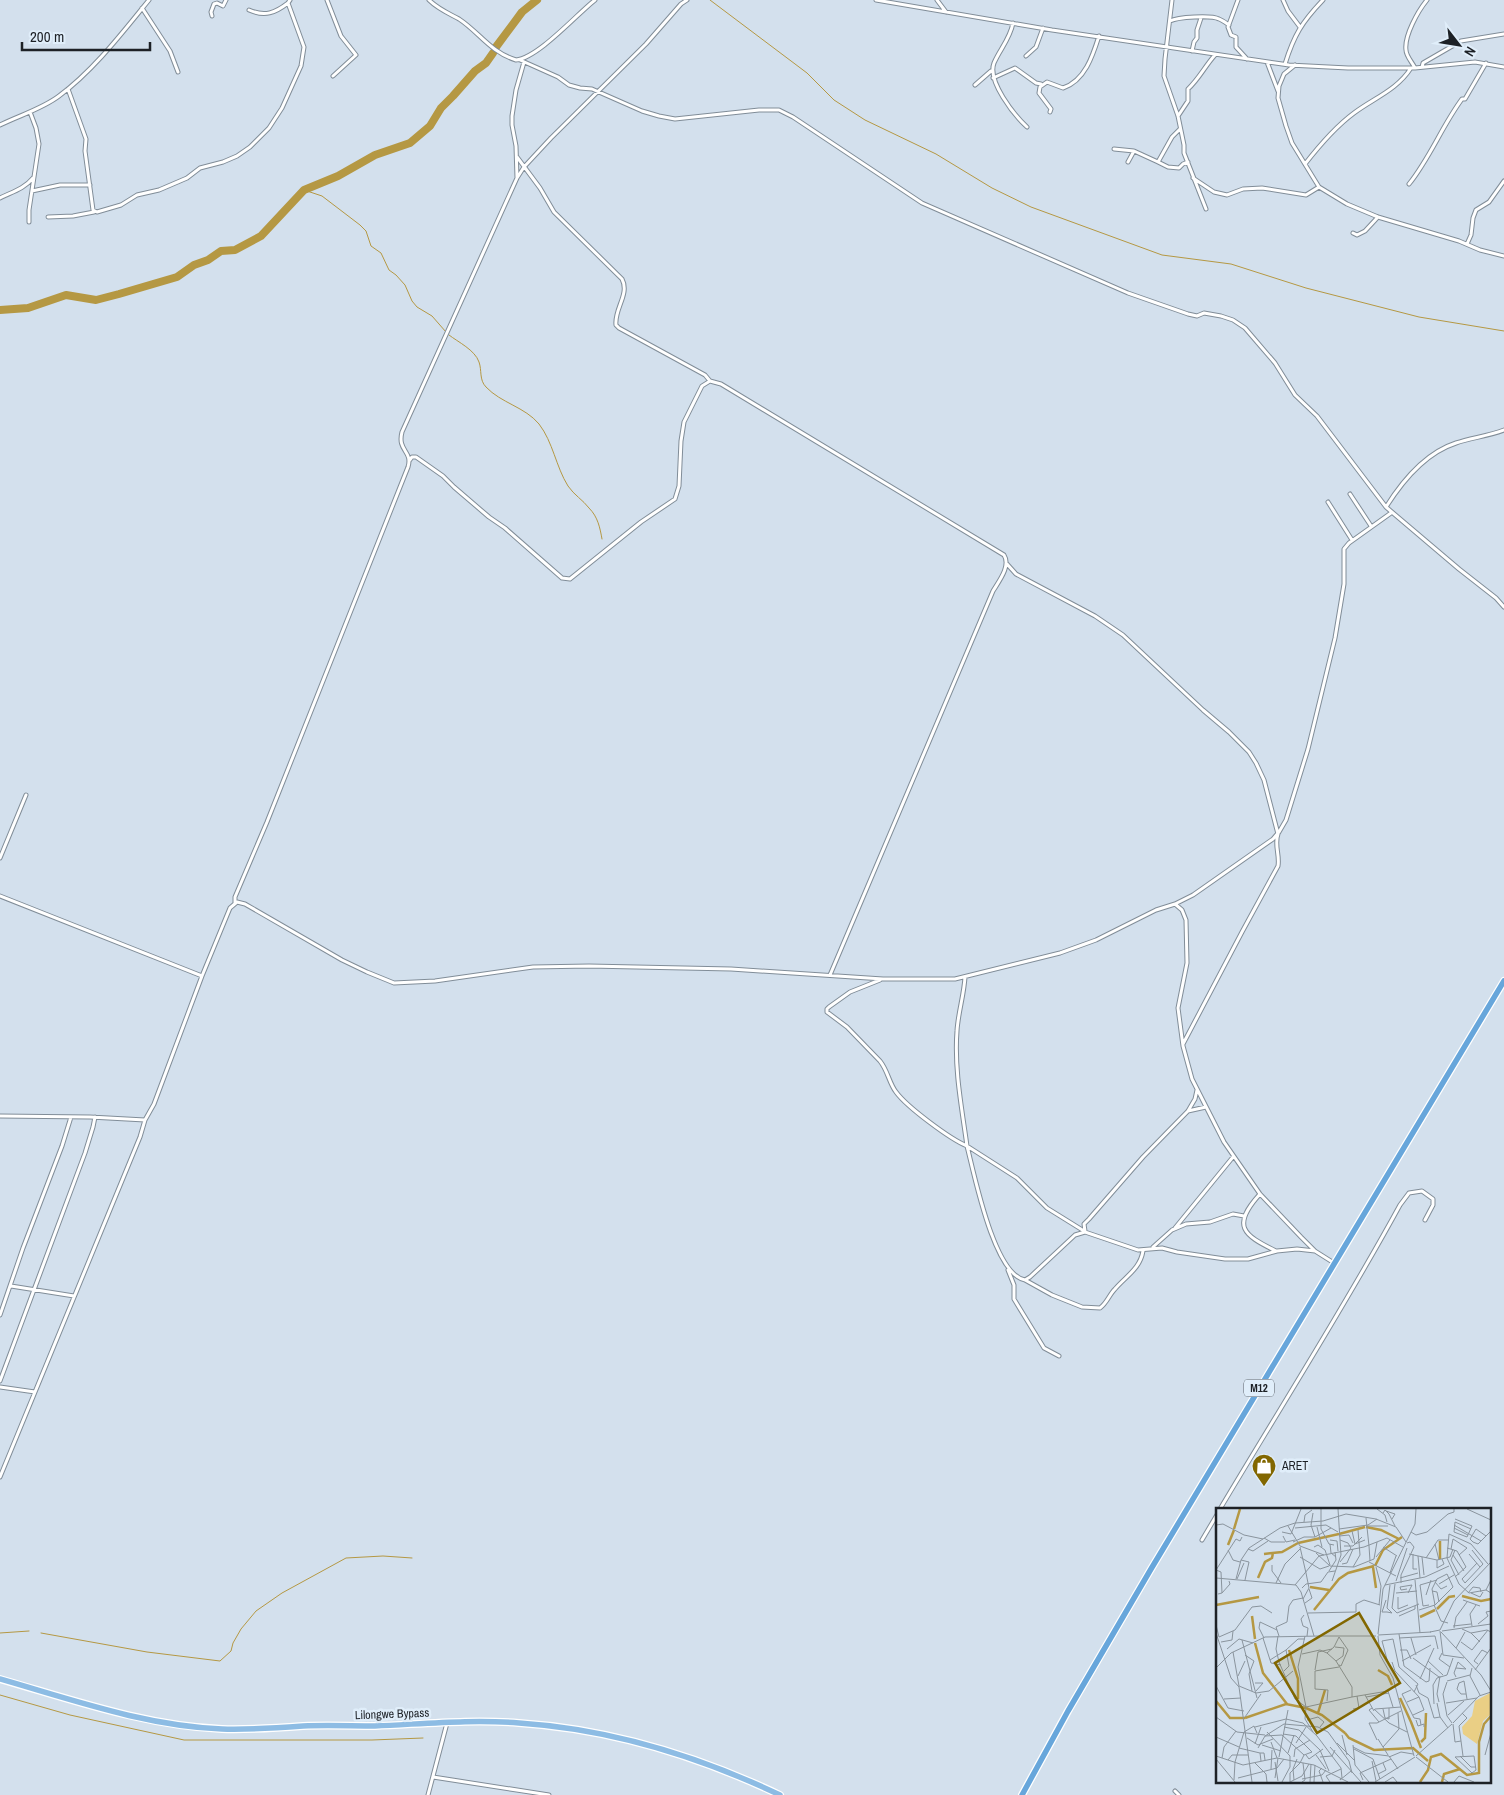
<svg xmlns="http://www.w3.org/2000/svg" width="1504" height="1795" viewBox="0 0 1504 1795" font-family="'Archivo Narrow',sans-serif">
<style>
.lines{fill:none;stroke-linecap:round;stroke-linejoin:round}
.stream{stroke:#b59843;stroke-width:1}
.river{stroke:#b59843;stroke-width:8}
.minor-casing{stroke:#818d98;stroke-width:5}
.primary-casing{stroke:#fff;stroke-width:8}
.trunk-casing{stroke:#fff;stroke-width:8}
.minor{stroke:#fff;stroke-width:3}
.primary{stroke:#8dbce4;stroke-width:5.5}
.trunk{stroke:#67a6db;stroke-width:5.5}
.labels{text-anchor:middle;dominant-baseline:central;stroke-width:5;stroke-linejoin:round;paint-order:stroke}
.shield{fill:#e0eefa;stroke:#585e66;stroke-width:1}
.shield-label{font-size:11px;font-weight:bold;fill:#1d2126}
.poi-label{font-size:12px;fill:#1d2126;stroke:#e0eefa;text-anchor:start}
.street-label{font-size:12px;fill:#1d2126;stroke:#e0eefa}
.inset-river{fill:none;stroke:#b59843;stroke-width:2.5}
.inset-road{fill:none;stroke:#8a949d;stroke-width:1}
.view{fill:#826700;fill-opacity:0.15;stroke:#826700;stroke-width:2.5}
.inset-edge{fill:none;stroke:#1d2126;stroke-width:2.5}
</style>
<rect width="100%" height="100%" fill="#d3e0ed"/>
<g class="lines">
<path class="stream" d="M710 0 807 73 834 100 865 120 936 154 992 188 1031 207 1162 255 1231 264 1306 288 1419 317 1504 331
M304 190 322 196 360 225 366 231 371 246 381 253 389 270 396 275 405 285 412 301 417 307 432 316 446 332
M449 335C458 342 475 350 479 362 482 370 479 380 486 387 501 403 525 407 539 424 553 442 556 467 568 486 574 495 583 500 589 508 598 517 600 528 602 539
M0 1633 29 1631
M41 1633 147 1652 220 1661 231 1651 233 1643 241 1629 256 1611 282 1593 346 1558 383 1556 412 1558
M0 1695 70 1715 184 1740H372L423 1738"/>
<path class="river" d="M496 47 522 12 537 0
M0 310 28 308 66 295 96 300 119 294 177 277 194 265 208 260 221 251 235 250 261 236 304 190 338 176 375 155 410 143 430 126 441 108 453 96 475 71 486 63 493 53"/>
<defs>
<path id="minor" d="M327 0 341 36 356 55 333 76
M429 0C438 9 448 13 459 19 479 32 490 52 516 60 538 58 577 14 595 0
M876 0 1052 30 1289 65 1348 68H1415L1475 62 1504 67
M937 0 946 12
M1172 0 1165 59 1164 76 1178 116 1184 145V153L1206 209
M1238 0 1228 27 1231 35 1236 37V47L1247 59
M1283 0 1288 11 1300 27
M142 8 170 51 178 72
M249 10C265 17 275 13 288 3
M212 16 211 12 214 4 217 3 223 6 226 0
M1170 21C1178 17 1211 15 1219 19 1222 20 1226 23 1229 25
M1013 23C1010 39 1000 49 994 63 987 81 1014 115 1027 127
M1192 51 1194 42 1197 38V30L1201 18
M1026 56 1036 47 1043 28
M520 60 558 77 569 85 580 88 592 89 642 111 659 116 675 119 759 110H779L793 117 922 203 1128 293 1188 314 1197 316 1204 313 1221 316 1233 320 1245 328 1275 363 1295 395 1317 416 1386 507 1459 569 1496 598 1504 607
M1267 62 1278 91
M1285 64C1294 35 1302 22 1323 0
M1295 65 1284 74 1279 86 1278 98 1286 126 1292 143 1319 187 1347 204 1378 217 1459 241 1480 250 1504 256
M1422 67 1423 63 1461 41 1504 34
M1415 68C1412 62 1406 56 1406 50 1404 36 1418 11 1427 0
M993 78 1015 68 1036 83 1041 84
M975 85 991 71
M68 89 86 139 85 151 93 210 97 212 121 205 137 195 159 190 187 178 200 168 223 162 237 156 250 147 269 128 282 108 301 66 304 47 288 3 290 0
M1050 112 1051 109 1039 93 1040 87 1047 82 1063 88C1085 81 1093 55 1099 36
M1178 116 1188 101V89C1199 79 1205 66 1215 55
M0 125C20 115 42 109 59 96 94 70 122 33 149 0
M1114 149 1134 151
M517 157 540 188 554 212 622 279C630 294 614 309 616 325L619 328 705 375 710 381
M1128 162 1134 151 1158 162 1172 137 1180 129
M1158 162 1168 167 1179 168 1183 164 1188 162
M1305 164C1319 146 1335 127 1354 113 1374 98 1397 90 1411 68
M517 178 524 167 551 138 646 44 681 4 687 0
M1193 178 1214 192 1227 195 1243 189 1262 188 1306 195 1319 187
M1409 184C1430 158 1442 126 1462 99H1465L1486 63
M32 191 60 185H90
M0 198C12 192 24 189 33 178
M48 217 73 216 94 212
M29 222V210L39 144 36 128 30 112
M1353 233 1357 235 1365 231 1378 217
M1467 244 1471 235 1473 218 1476 210 1489 202 1504 181
M409 461 412 457H416L443 476 454 487 489 517 505 528 562 578 570 579 641 522 675 499 679 486 681 441 684 422 702 386 710 381 721 384 1004 555C1011 566 999 581 993 591L830 975
M1350 494 1371 526
M1328 502 1352 540
M1386 507C1403 480 1425 453 1456 443 1471 438 1488 436 1504 430
M1007 564 1016 574 1095 616 1123 635 1203 710 1229 732 1249 752 1256 763 1264 780 1278 834C1274 845 1280 855 1278 866L1242 932 1183 1044
M0 858 26 795
M0 896 202 976
M235 903V897L267 822 408 467C413 451 397 451 402 432L517 178 516 146 512 125V116L516 90 524 62
M1175 904 1193 895 1273 839 1279 832 1286 820 1308 749 1335 638 1344 584V549L1349 543 1391 513
M965 977C964 995 958 1013 957 1031 954 1069 962 1109 967 1146L1017 1178 1047 1208 1084 1231
M880 980 850 992 829 1007 827 1009V1012L847 1027 880 1061C888 1071 889 1083 896 1092 907 1107 950 1139 967 1146 974 1173 994 1275 1025 1280L1030 1277 1075 1235 1085 1232 1138 1250 1162 1248 1177 1252 1225 1259H1248L1277 1251 1297 1249 1315 1251
M1188 1111 1206 1107
M0 1116 90 1117 145 1120
M1260 1194C1231 1226 1243 1235 1276 1251
M1175 1228 1233 1157
M1085 1231 1084 1224 1089 1219 1143 1157 1188 1111 1195 1099 1197 1090
M1153 1247 1172 1230 1186 1224 1210 1222 1233 1214 1244 1216
M1008 1270 1014 1285V1299L1017 1304 1044 1348 1059 1356
M1025 1280 1052 1295 1082 1307 1100 1308C1107 1303 1109 1295 1115 1289 1126 1276 1140 1269 1143 1251
M11 1286 74 1296
M0 1315 23 1248 62 1146 71 1117
M0 1381 85 1153 93 1127 95 1117
M0 1387 35 1392
M0 1477 140 1137 145 1120 154 1104 202 976 230 908 237 902 245 904 342 960 367 972 394 983 435 981 533 967 589 966 731 969 883 979H955L1060 953 1096 940 1156 910 1175 904 1182 910 1186 920 1187 963 1178 1008 1183 1046 1192 1079 1224 1142 1260 1194 1301 1237 1315 1251 1334 1263
M1220 1509C1280 1408 1344 1308 1400 1205L1409 1193 1422 1191 1433 1199V1205L1425 1220
M1202 1540 1218 1513
M433 1777 549 1795
M1175 1791 1179 1795
M428 1795 447 1723"/>
<path id="primary" d="M0 1679C73 1700 146 1726 222 1729 249 1730 276 1728 303 1726 327 1725 351 1726 375 1726 423 1724 471 1719 519 1723 610 1729 698 1756 780 1795"/>
<path id="trunk" d="M1022 1795 1068 1711 1151 1569 1504 981"/>
</defs>
<use href="#minor" class="minor-casing"/>
<use href="#primary" class="primary-casing"/>
<use href="#trunk" class="trunk-casing"/>
<use href="#minor" class="minor"/>
<use href="#primary" class="primary"/>
<use href="#trunk" class="trunk"/>
</g>
<defs>
<symbol id="shop-pin" viewBox="-11 -11 22 30"><path d="M0 17L-7.5 6A9.5 9.5 0 1 1 7.5 6Z" fill="#826700" stroke="#e0eefa"/><path d="M-5-2.5h2.3a2.7 3.5 0 0 1 5.4 0H5L5.5 6h-11ZM-1.5-2.5h3a1.5 2.3 0 0 0-3 0Z" fill="#fff"/></symbol>
</defs>
<g fill-rule="evenodd">
<use href="#shop-pin" x="1250" y="1452" width="28" height="38"/>
</g>
<g class="labels">
<rect class="shield" x="1244" y="1379.5" width="30" height="17" rx="4"/>
<g class="shield-label">
<text x="1259" y="1388">M12</text>
</g>
<g class="poi-label">
<text x="1282" y="1466">ARET</text>
</g>
<g class="street-label">
<text transform="translate(392 1714) rotate(-2)">Lilongwe Bypass</text>
</g>
</g>
<g transform="translate(1216 1508)">
<rect width="275" height="275" fill="#d3e0ed"/>
<path d="M274 185 275 206 267 213 261 236 247 226 246 219 256 208 259 193Z" fill="#eacf85"/>
<path class="inset-river" d="M150 19 165 22 183 31M18 21 24 1M123 26 149 19M224 33V51M82 35 123 26M12 37 18 22M48 46 66 44 82 35M159 58 167 42 186 29M157 59 160 80M42 70 49 54 56 50 57 45M94 79 113 82M246 88 265 93 275 91M0 97 43 89M221 101 233 89 239 88M98 102 123 71 132 65 158 58M36 108 39 131M204 109 219 102M39 135 47 165 71 196M73 142 82 171V191M162 162 172 168 176 177M184 190 195 214M0 193 14 210H29M90 200 106 207 129 225M102 205 109 182M29 210 70 196 90 200M195 214 205 240M129 225 133 230 158 242 197 240 212 253M205 234 209 230 210 205M204 274 212 262 215 249 225 246 251 267 263 265V234L268 216 275 208M226 274 228 266 244 261"/>
<path class="inset-road" d="M105 1V21L113 36 118 37M161 1 169 7 171 14M251 1 275 12M170 3 179 6 176 11M97 5 95 17 99 29M167 5 169 2 173 6 179 18M150 10 153 38M239 11 256 18 251 29 238 24 239 14 255 21M88 14 89 7 96 2M0 17 7 16 28 27 47 31M238 17 265 33M72 18 84 38 108 47M151 18H172M101 19 106 39M79 20 110 17 122 24M238 20 252 27M123 21 152 17 161 11M136 23 139 36 149 32M66 24 75 26 85 1M195 24 200 27 211 24 232 6 238 4V1M67 28 70 34 79 32M123 28 133 27 137 35M48 30 55 34H69M114 32 121 33 122 43M124 32 132 35 135 40 124 54M77 34 88 29H99L115 20M257 34 254 31 260 21 270 28M257 34 262 36 275 23M114 36 115 45 120 49M219 36 223 52M128 38H137L146 29M153 38 154 53M84 39 90 65M98 39 102 37 109 42 114 57M167 39 181 48M231 40 241 43 250 59 239 69M32 41 37 43 52 33M235 41 237 31 251 40 243 47M12 42 17 52 24 54M239 42 235 52 243 67M256 42 267 56 249 75 246 71 261 55M100 45 114 58 138 59 158 51 161 34M193 46 221 52 234 49 237 41M197 46V61H201M253 46 264 59M237 47 248 63M202 48 204 70M84 49 104 61 113 58M160 49 174 32M206 49 208 67M210 50 222 32H232M25 52 33 54 29 72M221 52V60L228 56 226 51M153 54 180 68M126 56 131 55 137 41M56 57V63L65 75M137 59 144 47 142 22M160 59 165 78 163 97M0 62 20 31 24 33 26 29M0 62 5 64 6 85 2 86M113 63 120 52 119 44M174 65 180 48M0 70 80 77 85 84 98 128M184 70 202 65M20 71 25 52 33 40 64 20 79 15 107 13 130 6 160 11 180 19 190 34M21 71 28 55M199 72 204 125M275 72 270 82 275 85M116 73 125 47 122 1M180 73 191 40M219 74 225 81 231 78M60 75 69 56 84 41M185 75V67L198 39 194 34 191 35M179 76 176 100 181 105 203 96M223 76 238 67M79 77 103 48 148 39 171 30 187 39M169 77 209 69 233 58M86 80 90 76 105 74 112 64 119 63M191 81 185 82 184 79 196 77 192 85M270 82 253 85 243 76 231 50 233 26 255 36 272 56M216 83 221 84 223 94M6 85 14 76 13 73M180 85 201 83M252 85 257 79 264 80 265 84M255 85 264 89 267 84M210 87 215 72M182 89V101L192 97M87 91 93 80 90 65M170 92 166 104H171M247 92 264 98M89 95 96 90 93 81M213 97 207 98 204 77 221 72M218 97 225 113 232 115M203 102 219 97 237 79 231 66 221 71 216 81 219 97M171 104 176 105 171 100 174 77M92 105 140 104V96L148 92 164 97M88 107 85 111 87 118 92 120 91 128M183 108 199 101V98M262 116 272 108 270 104 275 103M0 117 3 129 19 122 36 99 45 98 56 105M237 118 255 116M256 118 254 106 260 97M238 120 240 109 251 94M246 121 255 125 264 134M224 123 227 147 248 150M226 123 275 116M214 124 224 122 238 93 275 54M225 124 265 167 275 183M0 125 15 170 23 179 36 274M255 125 271 122 275 124M162 126 167 81 199 16 200 1M183 126 188 158 210 174 213 173 214 160M162 127 215 124M62 128 60 141 63 154 79 191 90 199 89 211 97 224M63 128 60 119 71 114 73 98 77 92 87 90M89 128 82 159 90 199M104 128H160M162 128 164 147 177 170 198 248M123 129 118 139 111 145 120 153 136 179V189L172 183 177 199M123 129 132 142 125 158 123 157M47 130 55 155 65 157M48 130 43 120 44 114 61 122M183 130 219 128 222 141M195 130 200 147M26 132 41 190M5 134 16 132 17 123M245 134 256 142 272 122M119 139 128 140 127 148 120 153M240 140 249 124M11 141 23 131 37 135M70 142 82 131H89M184 142H191L195 151M17 144 23 178 40 185 53 183 77 163M226 145 223 151 234 159M86 146 104 142 111 145M29 147 38 153 33 166 36 183M197 150 223 169M54 152 70 142 73 158 68 163M186 153 215 137M212 153 227 167M176 154 179 163 203 189 191 194M172 155 166 133 177 131 183 159 202 176 198 184M262 156 258 153 266 142 272 145M0 160 15 145 49 129 105 128M240 160 250 161 242 154M256 160 254 168 264 187M99 162 102 144 116 141M259 162 275 140M231 167 237 150M22 168 29 153M240 169 238 165 242 154M204 171 218 140M231 173 254 167M248 173 243 175 241 181 245 186H250M248 173 251 191M231 174 227 186 231 208 236 215M39 175H47L40 183M200 177 203 185 212 190 218 210 224 209M0 178 12 200 28 203M195 182 186 186 198 210 204 211 205 217M149 187 158 203M150 189 173 185M8 191 25 190M111 193 112 182 99 181V163L123 159M223 194 221 186 224 168M221 195 224 209 232 220M230 195 261 190M218 196 217 177 221 170 231 167M90 199 136 189M156 200 153 202 163 214M137 201 143 200 141 188M158 201 173 215 191 224M159 201 185 199M167 201 169 210 173 211V200M246 205 251 210 243 218 247 248M197 207 208 202 203 189M232 207 248 193M0 209 21 224 49 227M29 209 45 186M70 211 87 215 101 228 125 260 126 270M91 212 102 209 108 214 104 219M200 212 202 218 208 216V219M237 215 263 188 275 184M237 216 239 234 245 233M39 219 70 211M68 219 83 222 104 242M51 224 74 248V259L66 274M67 226 80 228 96 244 88 247 84 255M126 227 131 247M49 228 66 227 88 247M0 229 23 239M31 230 42 237 57 231M162 231 172 247M161 232 153 215H161L185 203M55 234 61 250M80 235 90 219M121 235 139 253M39 236 45 219M46 237 65 243M137 237 139 257 153 274M114 239 145 274M137 239 149 245 173 248 182 261M167 239 183 221 182 205M23 240 44 245M42 240 49 228 68 216 102 219 112 224 133 253 136 265M138 241 157 251 164 271M104 242 113 263M72 245 78 227M90 247 93 251 107 241M100 247 110 261M269 247 275 225M0 248 27 257 61 250 98 257 132 274M200 248 236 216M244 248 255 259H260M258 248 260 262 256 265 239 249ZM63 249 72 202M78 249 79 241 94 232M104 249 116 248 119 242M173 249 185 244 197 246M200 249 232 274M6 250 8 239 20 223M0 251 19 274M12 252 16 247H32M45 253 44 245H48L49 252M156 253 160 273M59 254 62 273M39 255 50 266 51 274M106 260 103 263 107 274M55 261 56 242M162 266 170 262 167 255M22 270 61 260 68 251M59 270 62 250M125 270 124 272 135 263M86 271 106 267 110 262M18 272 19 254 28 224 38 218 41 225M78 272 77 261 81 251M147 272 144 265 175 251M74 274 86 268 93 256M74 274V265L84 255M86 274 89 272 87 255M94 274 95 256M98 274 99 257M114 274 110 268 125 261M159 274 199 249M169 274 177 269 181 274M238 274 243 268 258 274"/>
<path class="view" d="M143 105 184 175 101 225 59 155Z"/>
<rect width="275" height="275" class="inset-edge"/>
</g>
<g transform="translate(1459 45) rotate(121)" stroke="#e0eefa" stroke-width="4" paint-order="stroke">
<path d="M0-4L9 19L0 12L-9 19Z" fill="#1d2126"/>
<text y="-8" font-size="14" font-weight="bold" text-anchor="middle" fill="#1d2126">N</text>
</g>
<path d="M22 42v8h128v-8" fill="none" stroke="#1d2126" stroke-width="2.5"/>
<text x="30" y="42" font-size="15" fill="#1d2126" stroke="#e0eefa" stroke-width="4" paint-order="stroke">200 m</text>
</svg>
